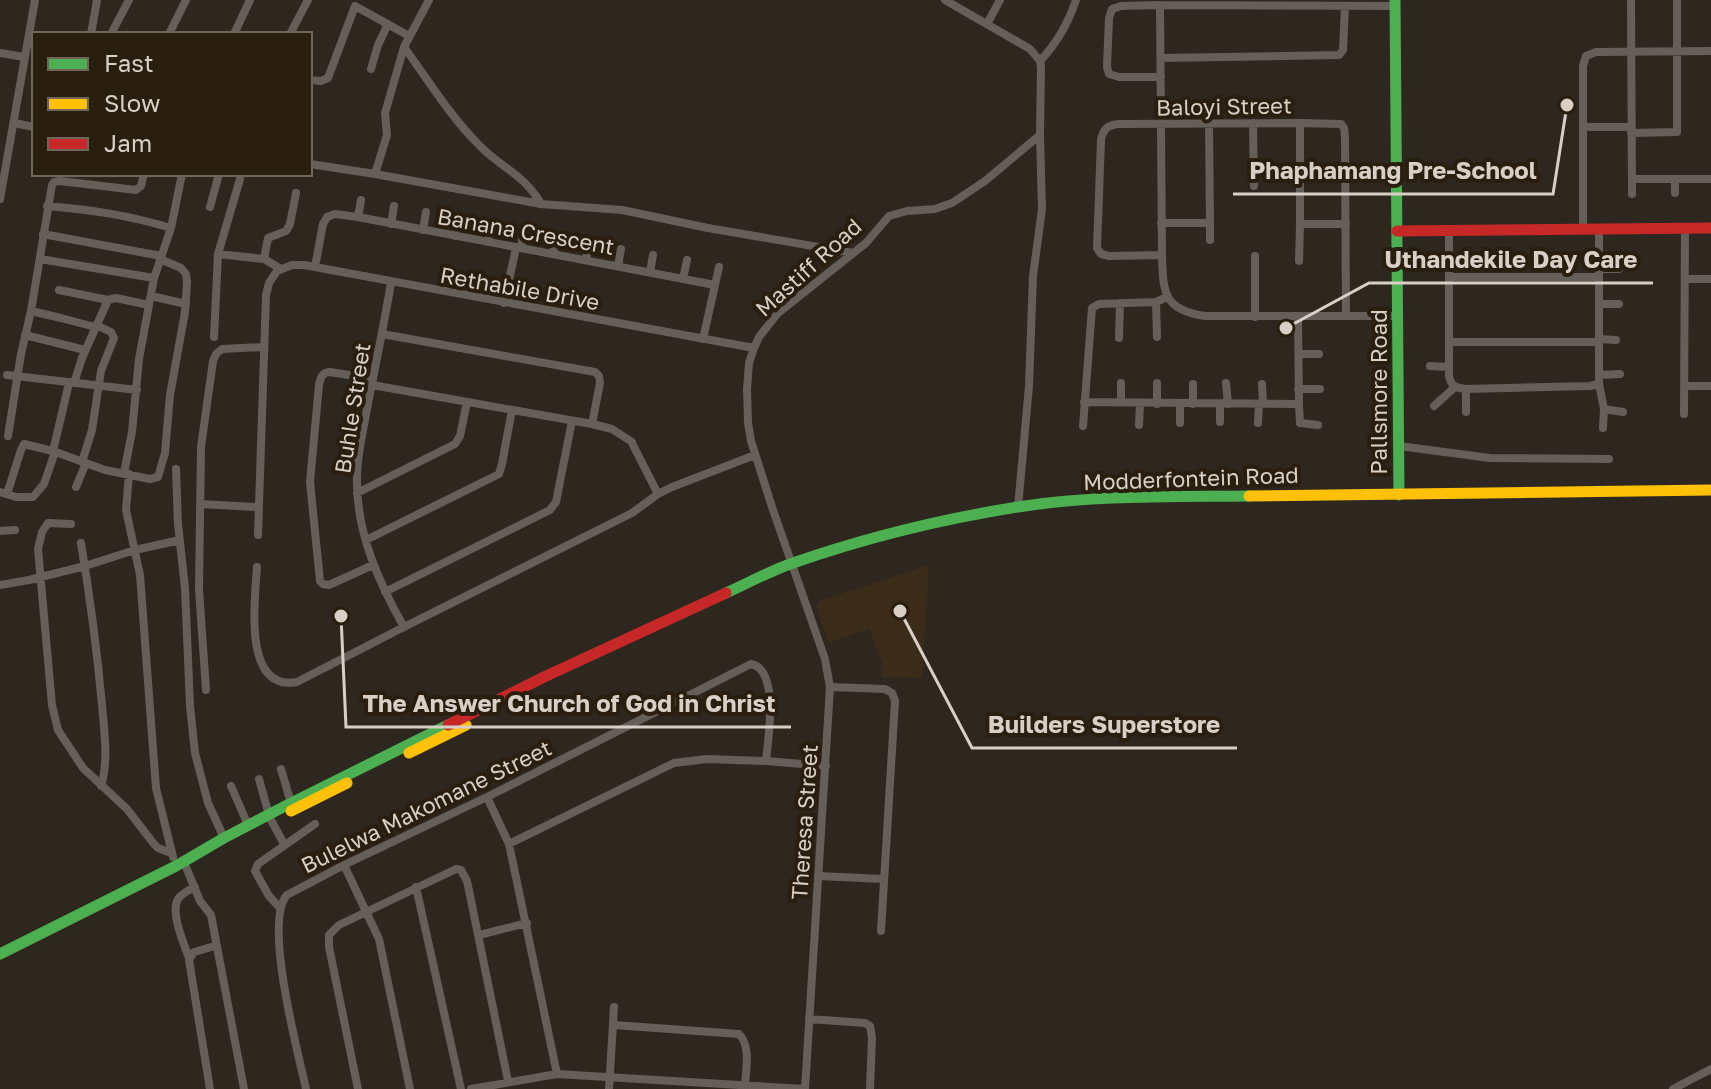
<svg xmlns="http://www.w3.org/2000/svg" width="1711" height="1089" viewBox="0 0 1711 1089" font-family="'Golos Text',sans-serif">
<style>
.built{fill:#3b2c19}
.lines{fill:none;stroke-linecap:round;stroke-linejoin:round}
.street{stroke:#655f59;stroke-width:8}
.fast{stroke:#4caf50;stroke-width:11}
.slow{stroke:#ffc107;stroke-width:11}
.jam{stroke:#c62828;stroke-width:11}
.labels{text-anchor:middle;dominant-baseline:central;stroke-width:8;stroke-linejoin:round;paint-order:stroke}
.street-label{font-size:22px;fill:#d8d0c7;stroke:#2a1e0f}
.leader{fill:none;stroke:#d8d0c7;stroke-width:3}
.callout-dot{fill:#d8d0c7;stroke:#2a1e0f;stroke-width:3}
.callout-label{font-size:24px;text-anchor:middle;font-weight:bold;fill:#d8d0c7;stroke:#2a1e0f;stroke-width:8;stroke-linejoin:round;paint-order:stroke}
</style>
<rect width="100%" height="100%" fill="#2e271f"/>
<path class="built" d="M929 565 922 678 881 677 882 662 869 629 829 643 816 607 819 601Z"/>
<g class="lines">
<path class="street" d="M429 0 404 47C428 80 450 116 479 145 501 168 525 175 541 204
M945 0 1030 49 1040 61 1041 67 1040 135 1042 209 1033 276 1029 386 1018 507
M1631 0 1632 194
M1160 5 1162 255C1163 292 1163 310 1205 316H1398
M987 24 1000 0
M91 34 97 0
M111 34 129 0
M169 34 186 0
M234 34 250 0
M290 34 308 0
M0 53 24 57
M1161 58 1339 55 1343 50 1345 7
M1040 61C1057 43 1068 24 1076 0
M371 69 378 45 388 24
M1161 77H1119L1109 74 1107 67 1109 18 1112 9 1121 6 1160 5 1395 6
M310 80 321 81 328 78 355 6 409 36
M14 123 34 127
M1253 123 1254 186
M1300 123V224H1346
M1583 127H1631
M1631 133 1677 132V0
M310 164 375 174 541 204 622 210 708 228 853 253
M375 174 387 135 385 113 404 47
M1632 179H1711
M1675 180V193
M0 199 35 0
M47 206C93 210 127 215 171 228
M210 207 219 174
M358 217 361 200
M1161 223H1210L1209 124
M1210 223V240
M391 224 394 206
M1583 228V66L1586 56 1596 52 1711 51
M423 230 426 212
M1449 230V376C1451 387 1457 388 1466 389L1590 386 1599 384V228
M43 234 161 256
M455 236 458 219
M488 242 491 225
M521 248 524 230
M218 254 264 259 281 269
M553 254 556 235
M1162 255 1109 256 1101 254 1097 248 1101 140C1103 129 1108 125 1118 124L1300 123 1341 124 1344 128 1345 137 1346 316
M40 259 154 278
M264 259 268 238 286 231 290 224 296 193
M586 260 589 242
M1299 261 1300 224
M618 266 621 249
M315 267 323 224 327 217 335 214 358 217 715 285 703 339
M1599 269H1619
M650 272 653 255
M1450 277H1599
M683 279 687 260
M1685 279H1711
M391 283C384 325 375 367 367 409 363 433 356 458 357 482 357 534 379 583 404 627
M715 285 719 267
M59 290 108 300 116 298 149 305
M151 296 186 304
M1156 302 1157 337
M504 303 516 248
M1599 304H1619
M31 311 61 318 95 327
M1255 317V256
M382 334 595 372 599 376 600 383 592 424
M25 335 85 350
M214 337 218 254 240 179
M1119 338 1120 303
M1599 339 1616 340
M1450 342H1599
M1299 354H1319
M1430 366 1449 367
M7 375 137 390
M1599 375 1620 374
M373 379 330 372C322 372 320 378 319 385L310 482 320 581 323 584 329 585 373 565
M74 383 82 358 108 300
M1226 383 1228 404
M1193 384V404
M1262 384 1263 404
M1599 384 1604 409 1603 428
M372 385 592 424 612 429 632 442
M1684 386H1711
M1298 389H1320
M1084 402 1299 404 1298 317
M1121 403V383
M1157 404V383
M1220 404V422
M1299 404 1300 423 1318 425
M1434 406 1455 387
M1604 409 1623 412
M1466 412V389
M1684 414 1685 228
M1180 423V404
M1258 423 1259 404
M1139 425 1140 403
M1083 426 1092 308 1099 304 1156 302 1167 297
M8 436 21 354 31 311 52 185 54 182 60 181 136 190 141 186 144 174
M633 445 658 494
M1399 446 1490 458 1609 459
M53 451 69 383
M82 462 92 430 101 371 114 338 111 332 96 325
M176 469 178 524 185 588 190 706 195 753 208 803 224 838
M124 473 132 432 139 359 154 278 171 228 182 174
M129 474 126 510 140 575 156 788 173 857
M76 487 86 463
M0 492 16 497H33L44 484 55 452
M357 493 455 444 460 436 467 402
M7 494 21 450 24 444 53 451 105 470 150 479 158 477 165 453 170 395 185 312 187 282 186 274 181 268 160 259
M200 504 257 507
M71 524 48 523 42 532 38 549 52 705 58 730 83 768 127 809 154 844 158 848 171 853
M0 531 15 530
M258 535 266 295 269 283 277 271 292 265H304L754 348
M366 540 499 474 502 464 512 410
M81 543C90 597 97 650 102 705 104 730 109 761 101 786
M257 567C255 598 242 692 297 682L404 627 632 513 658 494 672 487 755 455
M0 585 29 580 85 566 135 550 180 540
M385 592 550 510 556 502 572 421
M830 687 885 689 892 693 895 701 881 931
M206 690 199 589 201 447 213 361 216 354 222 349 263 347
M281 769 291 803
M259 779 269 815
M231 786 248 825
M487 797 509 844 557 1074
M271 820 284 844
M509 844 674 763 707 759 766 761 826 766
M184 862 200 901 211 915 244 1089
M344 865 379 939 410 1089
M818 876 884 879
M416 887 461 1089
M280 908 269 896 255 871 258 864 315 824
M479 935 527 923
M189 958C184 944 170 912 178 899 182 893 189 890 195 887
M809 1019 865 1023 870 1026 872 1038 870 1089
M614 1025 739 1034C751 1046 746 1069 745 1085
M210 1089 189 960 194 952 215 946
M306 1089C298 1052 263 922 287 895L344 865 487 797 751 664C780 670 768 739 766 761
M358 1089 329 947V935L339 925 456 869 461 870 467 881 508 1081
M471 1089 557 1074 805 1089
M609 1089 614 1007
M805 1089 830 687 825 659 773 510 751 441 748 423 747 389 749 363 754 348 759 337 778 313 866 243 889 216 907 211 935 209 952 203 985 181 1040 135
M1673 1089 1711 1069"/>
<path class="fast" d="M1395 0 1399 495
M726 593C748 583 770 571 793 563 865 538 942 519 1018 507 1094 495 1172 497 1249 496
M0 954 176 866 224 838 291 803 448 725"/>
<path class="slow" d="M1249 496 1711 490
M409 753 466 725
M291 811 347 783"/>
<path class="jam" d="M1397 231 1711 228
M448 725 544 677 726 593"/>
</g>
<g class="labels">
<g class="street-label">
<text transform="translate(1224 106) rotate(-1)">Baloyi Street</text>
<text transform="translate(526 231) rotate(10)">Banana Crescent</text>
<text transform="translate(808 267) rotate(-42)">Mastiff Road</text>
<text transform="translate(520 288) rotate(10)">Rethabile Drive</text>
<text transform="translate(1378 392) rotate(-90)">Pallsmore Road</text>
<text transform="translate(352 408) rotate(-81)">Buhle Street</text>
<text transform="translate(1191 478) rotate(-2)">Modderfontein Road</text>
<text transform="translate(426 806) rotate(-26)">Bulelwa Makomane Street</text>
<text transform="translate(804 822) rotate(-86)">Theresa Street</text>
</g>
</g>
<path class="leader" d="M1567 105L1553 194H1233M1286 328L1369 283H1653M341 616L346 727H791M900 611L972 748H1237"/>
<g class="callout-dot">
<circle cx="1567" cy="105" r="8"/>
<circle cx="1286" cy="328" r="8"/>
<circle cx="341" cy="616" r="8"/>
<circle cx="900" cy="611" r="8"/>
</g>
<g class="callout-label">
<text x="1393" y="179">Phaphamang Pre-School</text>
<text x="1511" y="268">Uthandekile Day Care</text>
<text x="569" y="712">The Answer Church of God in Christ</text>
<text x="1104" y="733">Builders Superstore</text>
</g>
<rect x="32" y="32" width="280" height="144" fill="#2a1e0f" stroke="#706559" stroke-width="2"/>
<rect x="48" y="58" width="40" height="12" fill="#4caf50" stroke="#706559" stroke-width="2"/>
<text x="104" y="72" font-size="24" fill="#d8d0c7">Fast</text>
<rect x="48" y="98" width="40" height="12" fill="#ffc107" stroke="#706559" stroke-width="2"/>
<text x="104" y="112" font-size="24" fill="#d8d0c7">Slow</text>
<rect x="48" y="138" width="40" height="12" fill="#c62828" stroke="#706559" stroke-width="2"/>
<text x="104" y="152" font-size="24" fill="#d8d0c7">Jam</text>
</svg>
